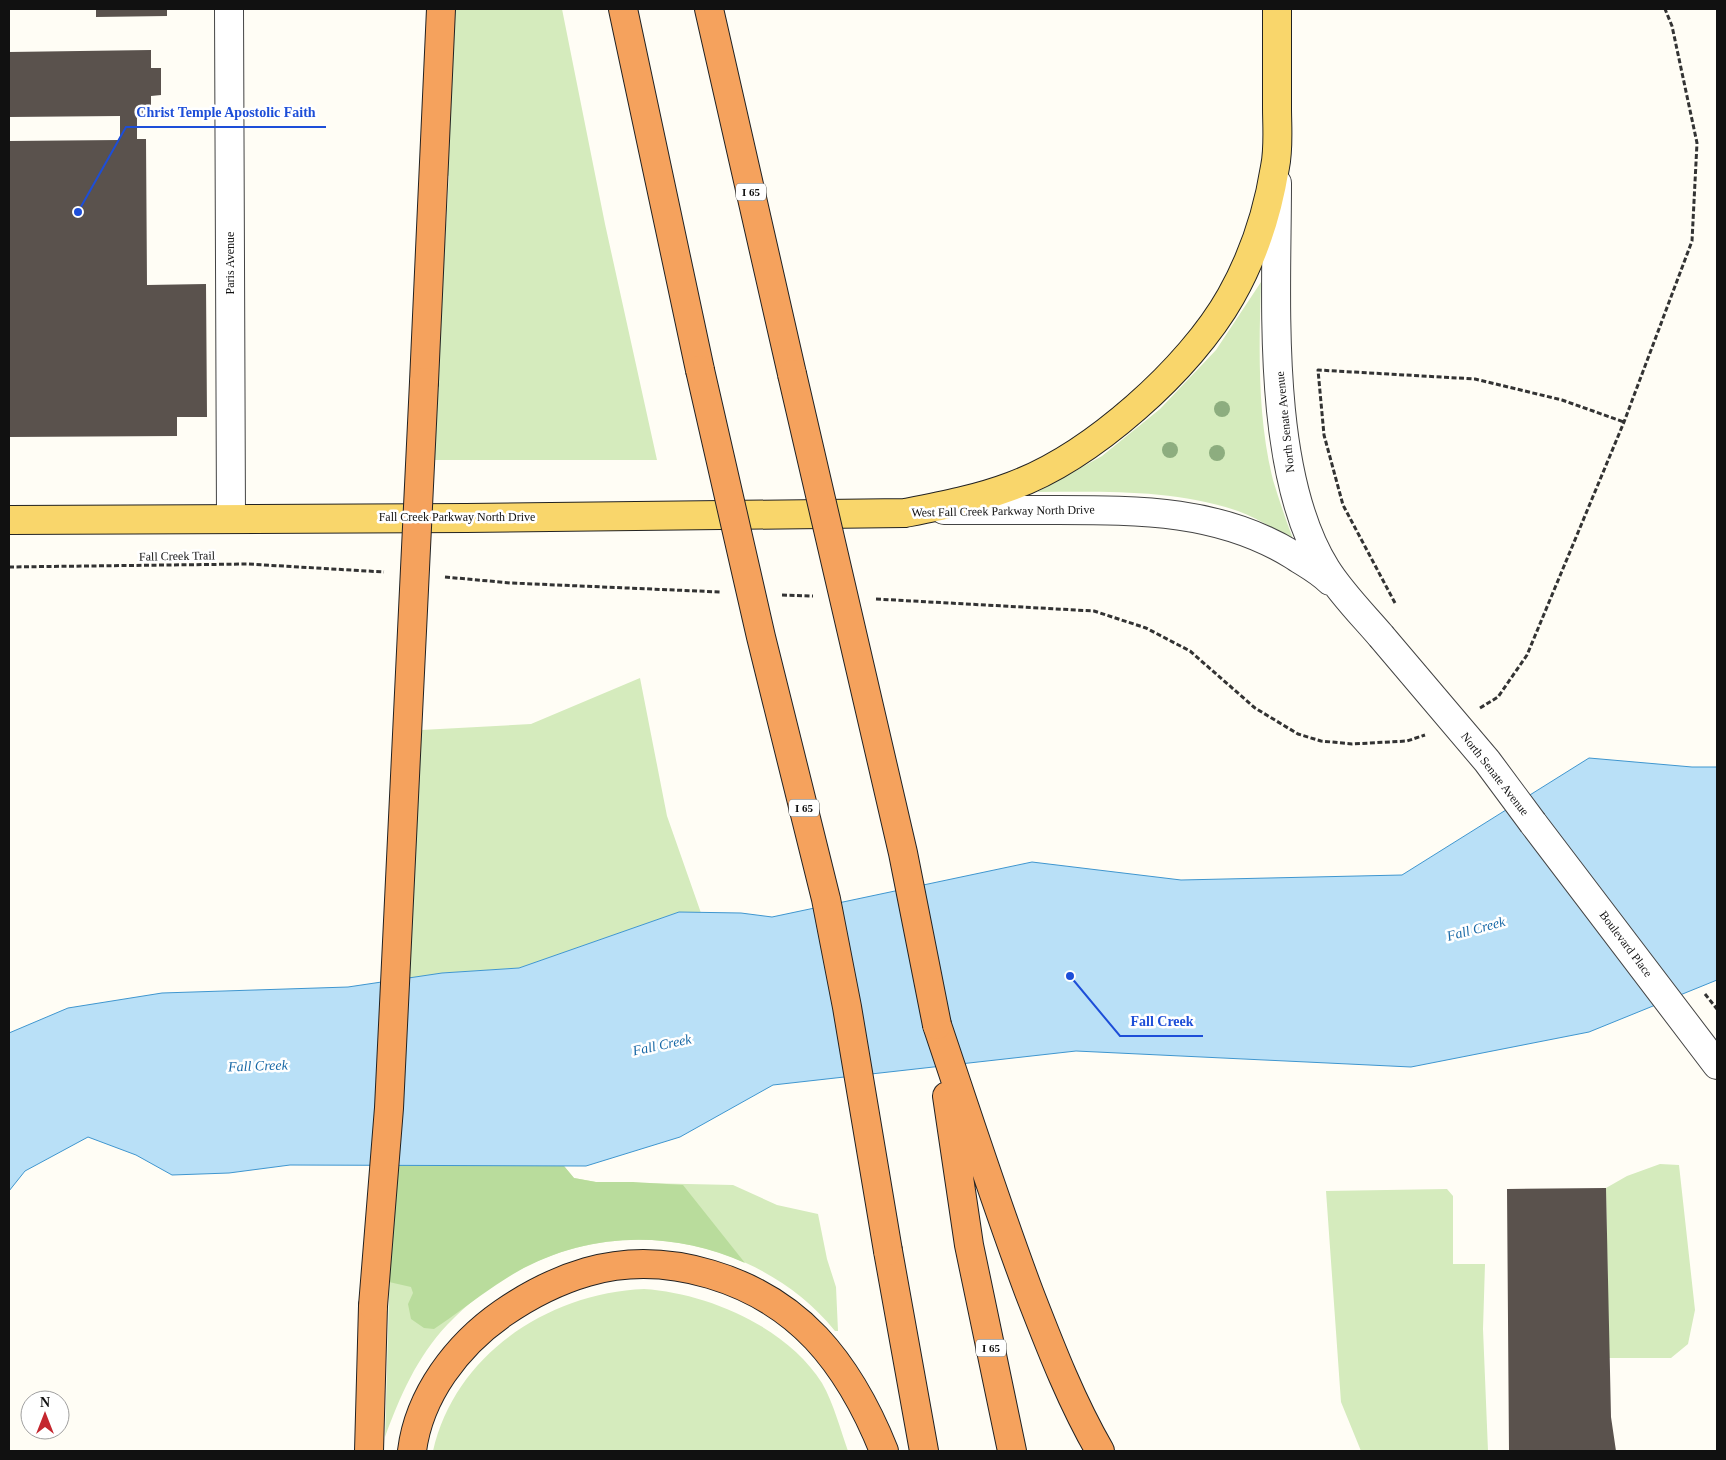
<svg xmlns="http://www.w3.org/2000/svg" width="1726" height="1460" viewBox="0 0 1726 1460" font-family="Georgia,serif">
<style>
.green{fill:#d5ebbd}
.forest{fill:#b9dc9c}
.water{fill:#b9e0f7;stroke:#3f96cf}
.building{fill:#5a524d}
.lines{fill:none;stroke-linecap:round;stroke-linejoin:round}
.minor-casing{stroke:#444;stroke-width:30}
.major-casing{stroke:#222;stroke-width:30}
.highway-casing{stroke:#222;stroke-width:30}
.path{stroke:#333;stroke-width:3;stroke-dasharray:5 2.5;stroke-linecap:butt}
.minor{stroke:#fff;stroke-width:28}
.major{stroke:#f9d66b;stroke-width:28}
.highway{stroke:#f5a25d;stroke-width:28}
.minor-bridge-casing{stroke:#444;stroke-width:30;stroke-linecap:butt}
.highway-bridge-casing{stroke:#222;stroke-width:30;stroke-linecap:butt}
.minor-bridge{stroke:#fff;stroke-width:28}
.highway-bridge{stroke:#f5a25d;stroke-width:28}
.tree{fill:#8dad7f}
.labels{text-anchor:middle;dominant-baseline:central;stroke-width:5;stroke-linejoin:round;paint-order:stroke}
.shield{fill:#fff;stroke:#585858;stroke-width:1}
.shield-label{font-size:11px;font-weight:bold;fill:#111}
.street-label{font-size:12px;fill:#111;stroke:#fff}
.water-label{font-size:14px;font-style:italic;fill:#1768a6;stroke:#fff}
.leader{fill:none;stroke:#1d4ed8;stroke-width:2}
.callout-dot{fill:#1d4ed8;stroke:#fff;stroke-width:2}
.callout-label{font-size:14px;text-anchor:middle;font-weight:bold;fill:#1d4ed8;stroke:#fff;stroke-width:5;stroke-linejoin:round;paint-order:stroke}
</style>
<rect width="100%" height="100%" fill="#fffdf5"/>
<path class="green" d="M454 9H562L605 224 657 460H432L449 176 445 174Z
M1261 282C1259 347 1257 416 1273 480 1279 500 1286 520 1293 539 1275 530 1257 518 1238 511 1173 489 1104 492 1037 492L1102 456 1160 409 1216 350Z
M640 678 667 816 701 913 679 912 519 968 442 973 404 979 421 730 531 724Z
M1660 1164 1679 1165 1695 1310 1688 1344 1671 1358H1609L1606 1188 1627 1176Z
M564 1166 574 1178 596 1182 733 1185 777 1205 818 1214 827 1259 836 1287 838 1331H835C811 1301 781 1279 746 1263 641 1216 526 1242 447 1325 417 1357 400 1396 385 1437L390 1260Z
M1447 1189 1453 1196V1264H1485L1483 1329 1488 1451H1361L1341 1402 1326 1191Z
M644 1289C707 1293 787 1327 822 1383 834 1404 840 1429 848 1451H433C455 1354 549 1293 644 1289Z"/>
<path class="forest" d="M395 1165 564 1166 574 1178 596 1182H633L683 1185 745 1263C662 1226 571 1233 496 1285 475 1299 455 1315 434 1329L424 1328 411 1319 408 1304 413 1293 411 1287 389 1282Z"/>
<path class="water" d="M1589 758 1692 767H1717V980L1589 1032 1411 1067 1076 1051 773 1085 680 1137 586 1166 290 1165 229 1173 172 1175 136 1155 88 1137 25 1171 9 1191V1033L68 1008 162 993 348 987 442 973 519 968 679 912 741 913 772 917 1032 862 1181 880 1402 875Z"/>
<path class="building" d="M96 9H167V16L96 17Z
M151 50V68H161V95L151 96V116H137V139H146L147 285 206 284 207 417H177V436L9 437V141L120 140V116L9 117V52Z
M1606 1188 1611 1417 1616 1451H1509L1507 1189Z"/>
<g class="lines">
<defs>
<path id="minor" d="M229 9 231 518
M1277 183C1277 296 1265 471 1326 569 1341 593 1363 615 1381 636
M944 510C982 510 1020 510 1058 510 1140 510 1220 510 1293 555 1305 563 1319 570 1330 581
M1533 823 1717 1065"/>
<path id="major" d="M9 520 466 518 905 513C941 506 978 499 1012 486 1091 457 1190 369 1231 296 1253 257 1268 211 1275 167 1279 148 1277 127 1277 107 1277 74 1277 42 1277 9"/>
<path id="highway" d="M623 9 700 370
M709 9 792 374
M424 382 441 9
M937 1025C967 1114 996 1204 1029 1292 1050 1346 1071 1401 1100 1451
M947 1096 969 1245 1012 1451
M888 1251 924 1451
M369 1451 373 1306
M412 1451C419 1395 457 1345 503 1313 529 1295 556 1281 587 1272 667 1249 760 1279 816 1338 846 1370 868 1411 884 1451"/>
</defs>
<use href="#minor" class="minor-casing"/>
<use href="#major" class="major-casing"/>
<use href="#highway" class="highway-casing"/>
<path class="path" d="M9 567 248 564 384 572
M445 577 511 583 720 592
M782 595 813 596
M876 599 1094 611 1146 628 1190 651 1255 708 1298 734 1321 741 1352 744 1407 741 1425 735
M1395 603 1343 505 1324 435 1318 370 1475 379 1562 400 1624 422
M1480 708 1498 697 1527 655 1624 422 1692 241 1697 143 1672 26 1665 9
M1705 994 1717 1009"/>
<use href="#minor" class="minor"/>
<use href="#major" class="major"/>
<use href="#highway" class="highway"/>
<defs>
<path id="minor-bridge" d="M1381 636 1487 761 1533 823"/>
<path id="highway-bridge" d="M700 370 761 637 826 899 847 1007 888 1251
M792 374 903 853 937 1025
M373 1306 389 1108 424 382"/>
</defs>
<use href="#minor-bridge" class="minor-bridge-casing"/>
<use href="#highway-bridge" class="highway-bridge-casing"/>
<use href="#minor-bridge" class="minor-bridge"/>
<use href="#highway-bridge" class="highway-bridge"/>
</g>
<g class="tree">
<circle cx="1222" cy="409" r="8"/>
<circle cx="1170" cy="450" r="8"/>
<circle cx="1217" cy="453" r="8"/>
</g>
<g class="labels">
<g class="shield">
<rect x="736" y="183.5" width="30" height="17" rx="4"/>
<rect x="789" y="799.5" width="30" height="17" rx="4"/>
<rect x="976" y="1339.5" width="30" height="17" rx="4"/>
</g>
<g class="shield-label">
<text x="751" y="192">I 65</text>
<text x="804" y="808">I 65</text>
<text x="991" y="1348">I 65</text>
</g>
<g class="street-label">
<text transform="translate(230 263) rotate(-90)">Paris Avenue</text>
<text transform="translate(1285 422) rotate(-96)">North Senate Avenue</text>
<text transform="translate(1003 511) rotate(-1)">West Fall Creek Parkway North Drive</text>
<text x="457" y="517">Fall Creek Parkway North Drive</text>
<text transform="translate(177 556) rotate(-1)">Fall Creek Trail</text>
<text transform="translate(1495 774) rotate(52)">North Senate Avenue</text>
<text transform="translate(1626 944) rotate(53)">Boulevard Place</text>
</g>
<g class="water-label">
<text transform="translate(1476 929) rotate(-15)">Fall Creek</text>
<text transform="translate(662 1045) rotate(-12)">Fall Creek</text>
<text transform="translate(258 1066) rotate(-2)">Fall Creek</text>
</g>
</g>
<path class="leader" d="M78 212L126 127H326M1070 976L1120 1036H1203"/>
<g class="callout-dot">
<circle cx="78" cy="212" r="5"/>
<circle cx="1070" cy="976" r="5"/>
</g>
<g class="callout-label">
<text x="226" y="117">Christ Temple Apostolic Faith</text>
<text x="1162" y="1026">Fall Creek</text>
</g>
<rect width="1726" height="1460" fill="none" stroke="#111111" stroke-width="20"/>
<g transform="translate(45 1415)"><circle r="24" fill="#ffffff" stroke="#a0a0a0"/>
<path d="M0-4L9 19L0 12L-9 19Z" fill="#c4262e"/>
<text y="-8" font-size="14" font-weight="bold" text-anchor="middle" fill="#111111">N</text>
</g>
</svg>
